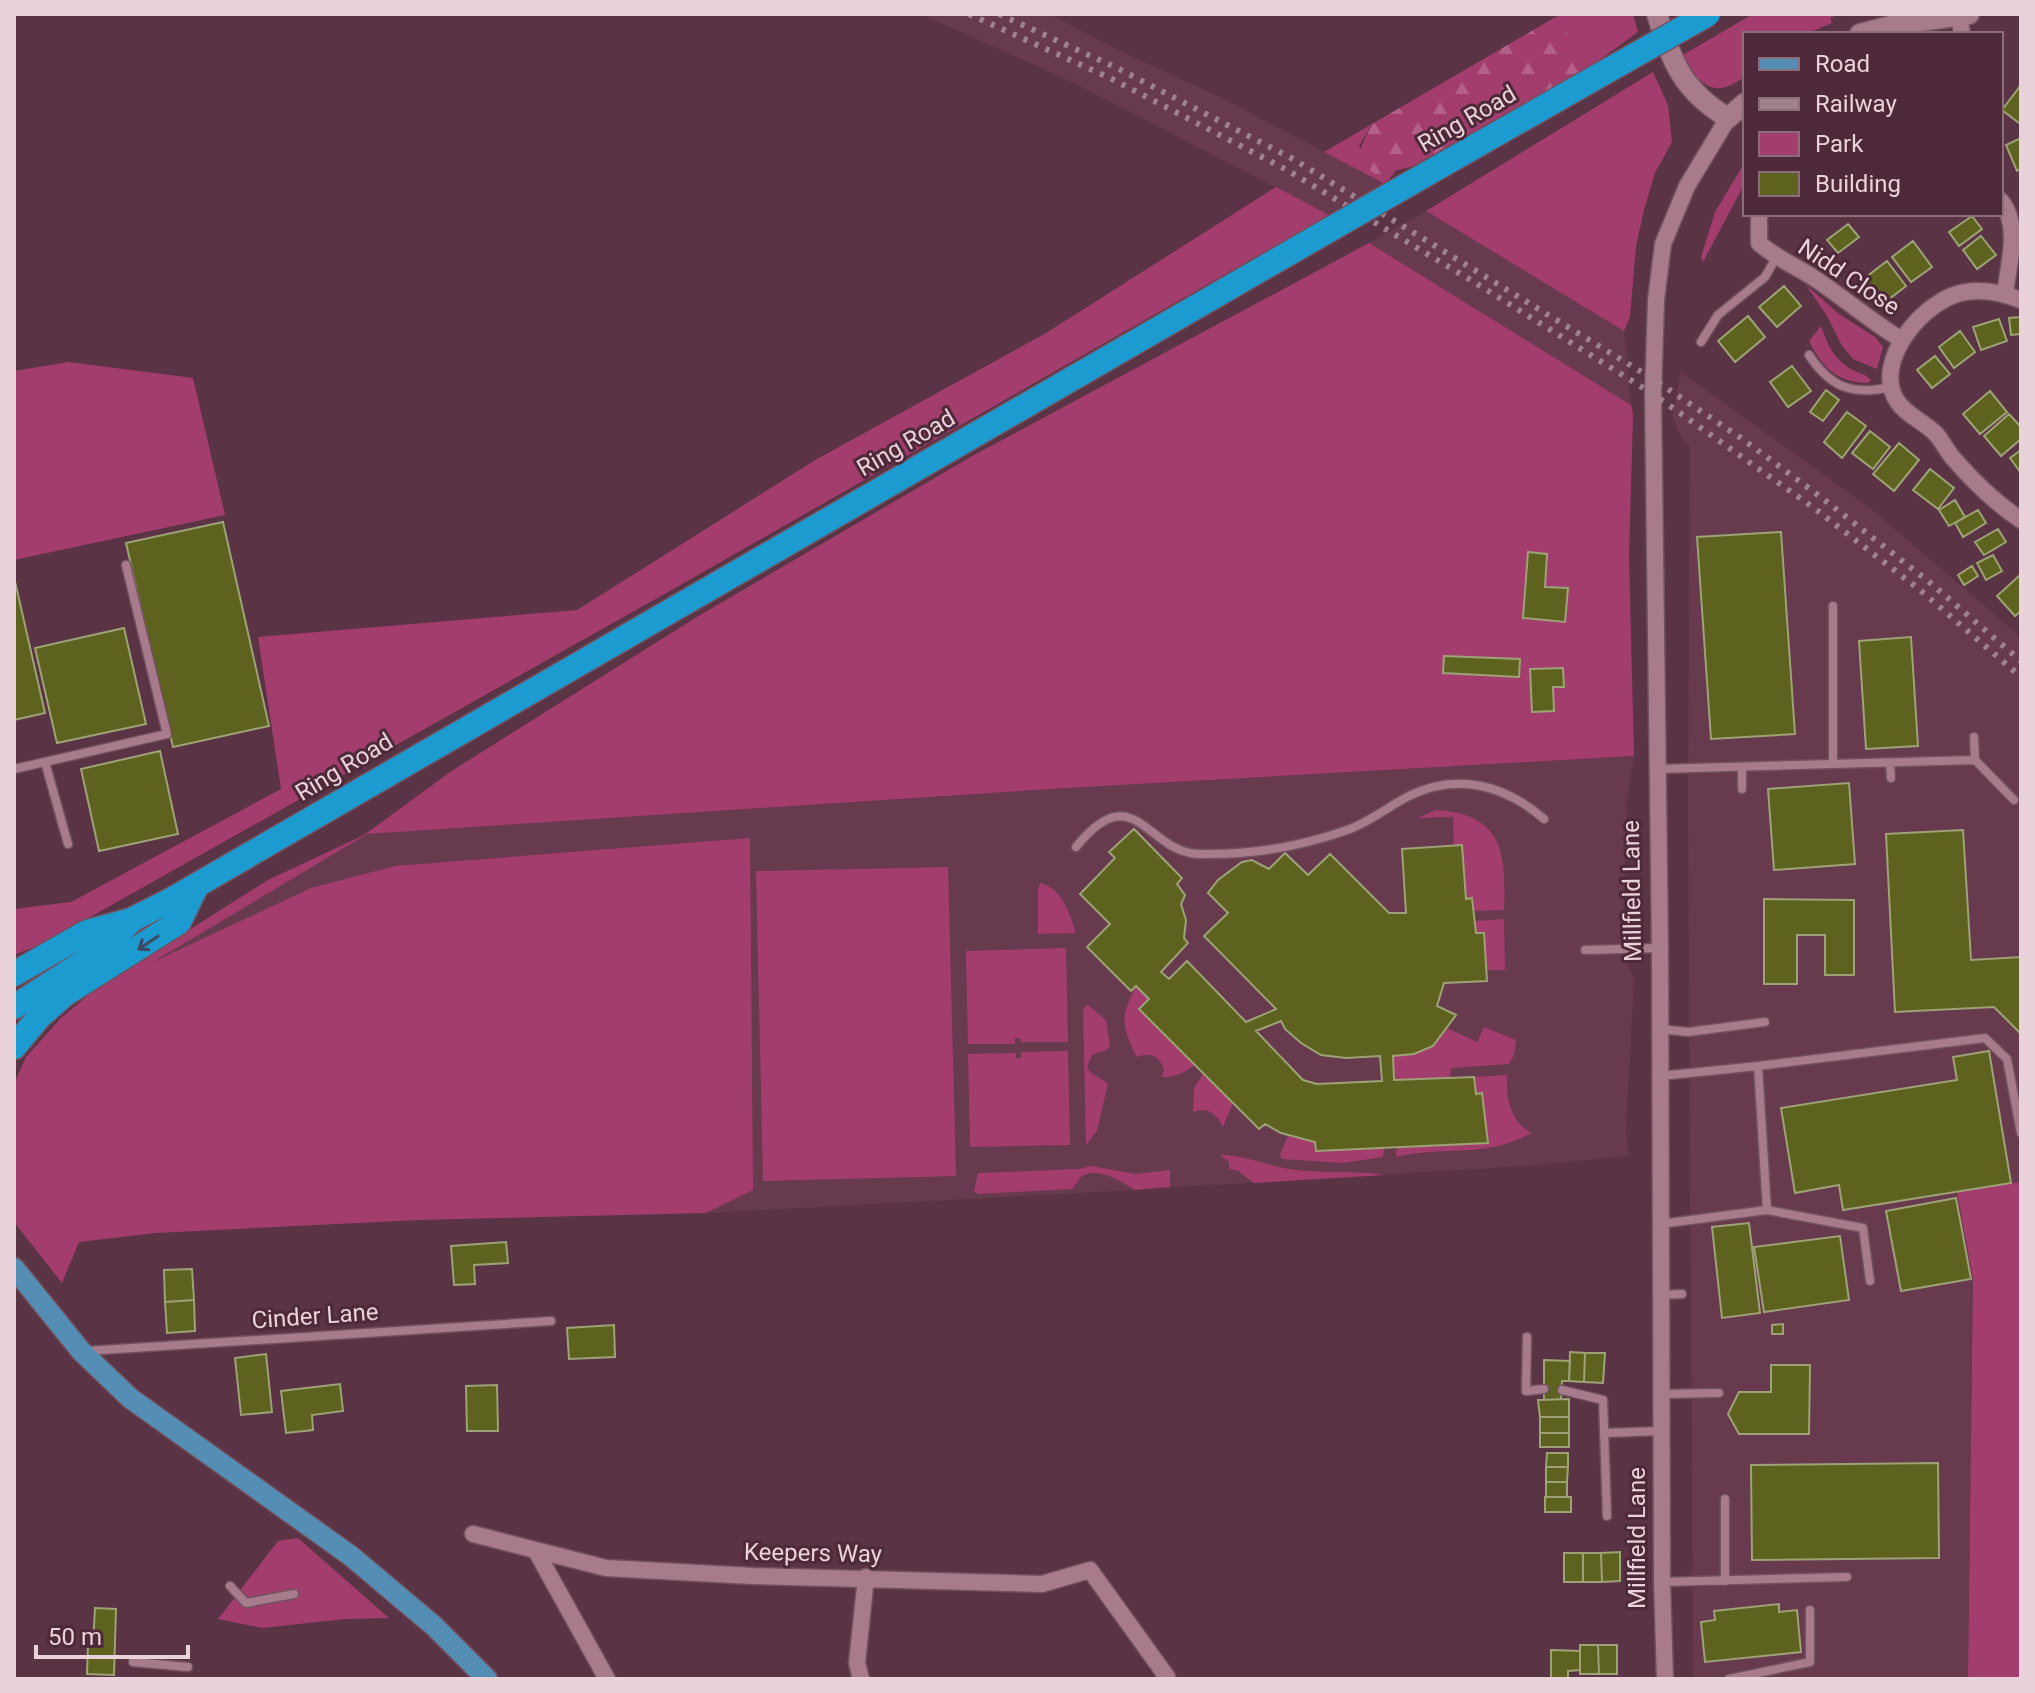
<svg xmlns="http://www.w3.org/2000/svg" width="2035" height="1693" viewBox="0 0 2035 1693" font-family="Roboto,sans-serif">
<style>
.built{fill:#683a4e}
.green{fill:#a33d6e;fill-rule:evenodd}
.forest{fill:url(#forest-firs)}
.building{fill:#5d621e;stroke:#9da277;stroke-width:2;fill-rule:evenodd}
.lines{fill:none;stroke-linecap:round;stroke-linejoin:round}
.lane-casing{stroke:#71515f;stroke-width:11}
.street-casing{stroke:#71515f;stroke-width:19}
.secondary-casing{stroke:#71515f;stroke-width:23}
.primary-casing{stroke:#71515f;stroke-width:23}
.highway-casing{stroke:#71515f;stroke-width:27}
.lane{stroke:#a77b8c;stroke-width:8}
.street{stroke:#a77b8c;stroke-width:16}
.secondary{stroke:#a77b8c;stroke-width:20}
.primary{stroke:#548eb5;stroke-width:20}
.highway{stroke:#1c9bd0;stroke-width:24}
.rail{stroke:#a0818e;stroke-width:6;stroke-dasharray:4 8;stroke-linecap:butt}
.highway-bridge-casing{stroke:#71515f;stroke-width:27;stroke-linecap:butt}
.highway-bridge{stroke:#1c9bd0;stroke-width:24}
.oneway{stroke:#3f4b66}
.labels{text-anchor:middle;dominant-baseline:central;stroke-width:6;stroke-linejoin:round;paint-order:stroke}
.street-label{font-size:24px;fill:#ead2db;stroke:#4e2939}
</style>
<defs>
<pattern id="forest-firs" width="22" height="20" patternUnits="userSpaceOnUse" patternTransform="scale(2)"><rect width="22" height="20" fill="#a33d6e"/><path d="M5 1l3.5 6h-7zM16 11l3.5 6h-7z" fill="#b46189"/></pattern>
</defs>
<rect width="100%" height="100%" fill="#5a3344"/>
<path class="built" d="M921 14H1049L1131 56 1222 98 1385 184 1329 215 1074 83Z
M1426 211 1624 331 1631 405 1369 243Z
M1681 372 1870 508 2021 637V1182L1957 1192 1973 1279 1968 1679H1693L1688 804 1690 447 1682 440 1672 415Z
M1634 756 1627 799 1622 949 1634 979 1626 1133 1629 1156 1525 1166 1080 1193 706 1213 418 1220 155 1233 79 1242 143 968 364 834 1066 788Z"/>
<path class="green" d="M1561 14H1633L1638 32 1594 64 1554 18Z
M1753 14H1840L1830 18 1832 23 1806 34H1745V76C1714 101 1699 84 1681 56Z
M1653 72 1668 105 1672 142 1655 173 1644 210 1636 246 1630 317 1624 331 1426 211Z
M1372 124 1359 146 1377 174 1396 171 1385 184 1324 152Z
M1745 162V183L1703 262 1701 257 1715 212Z
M1276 187 1329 215 684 583 44 943 14 955V909L71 902 281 789 258 637 577 610 817 459 1046 333Z
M1369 243 1631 405 1633 415 1629 556 1634 756 1066 788 367 834 153 962 311 888 395 866 750 838 753 1190 706 1213 418 1220 155 1233 79 1242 62 1283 14 1222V1084L26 1057 60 1019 93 991 268 880 364 835 453 770 700 615 974 455ZM1529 552 1547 554 1545 587 1567 589 1565 622 1523 618ZM1444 657 1520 660 1519 676 1444 673ZM1563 668 1564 686 1553 687 1554 711 1532 712 1530 669Z
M1806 285 1839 314 1875 337 1883 347 1877 369 1853 359 1842 346 1827 316Z
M1821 326C1827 343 1833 358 1849 368 1857 373 1865 373 1871 380L1868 383C1837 383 1822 367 1809 341Z
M69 362 193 378 225 515 14 560V371Z
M1436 810C1504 814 1506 854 1504 910L1474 911 1472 899H1466L1462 846H1454L1453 817 1417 818Z
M948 867 956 1176 763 1181 756 871Z
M1040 883C1063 889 1070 914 1076 933L1038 934V889Z
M1504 919 1505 970H1487L1484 933H1476L1475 921Z
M1066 948 1068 1042H1021L1020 1038H1015V1044H968L966 951Z
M1136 986 1149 999 1139 1009 1195 1065C1185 1072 1174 1078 1162 1077L1164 1069C1159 1055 1150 1052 1137 1057 1121 1026 1120 1017 1136 986Z
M1088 1005 1106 1020 1110 1046 1107 1050 1092 1055 1087 1067 1091 1073 1108 1083 1097 1131 1086 1145 1083 1009Z
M1484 1027 1516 1040 1514 1055 1509 1064 1451 1068 1450 1078 1394 1080 1393 1056C1417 1054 1434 1049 1447 1028L1477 1042Z
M1068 1051 1070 1145 970 1147 968 1054 1016 1053V1058H1021V1052Z
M1203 1074 1233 1103 1223 1127C1216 1113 1208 1107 1193 1112L1194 1088Z
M1507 1075C1506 1099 1510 1120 1531 1133 1486 1159 1444 1145 1396 1157L1397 1147 1487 1143 1482 1094H1476L1474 1077Z
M1288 1136 1315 1142 1317 1151 1384 1148 1383 1157 1343 1163 1282 1159 1280 1154Z
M1220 1155C1245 1155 1265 1165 1289 1169 1321 1174 1353 1170 1385 1175L1254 1183 1237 1170 1229 1169V1162Z
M1091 1166 1136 1174 1170 1170V1187L1134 1190C1123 1181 1093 1165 1080 1178 1077 1182 1075 1186 1072 1189L978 1194 974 1191 978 1173 1079 1169Z
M2021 1182V1679H1968L1973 1279 1957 1192Z
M298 1538 389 1618 345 1619 262 1628 218 1619 278 1541Z"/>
<path class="forest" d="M1554 18 1594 64 1411 167 1377 175C1349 159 1362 146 1372 124Z"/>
<path class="building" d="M2021 85V121L2019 123 2002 110Z
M2021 138V169L2017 171 2006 145Z
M1972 216 1982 229 1959 246 1949 232Z
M1848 224 1859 237 1838 253 1827 240Z
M1981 236 1996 255 1977 269 1963 250Z
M1913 241 1932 267 1911 282 1892 257Z
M1887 261 1906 286 1884 303 1865 278Z
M1784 286 1801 306 1777 327 1759 307Z
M1748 316 1765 337 1735 362 1718 341Z
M2021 317V334L2011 335 2009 318Z
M1999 319 2007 341 1981 350 1973 327Z
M1960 331 1975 352 1954 368 1939 347Z
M1935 356 1950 374 1932 388 1917 370Z
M1792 366 1811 391 1788 407 1770 382Z
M1826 390 1839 400 1823 421 1810 412Z
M1990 391 2007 412 1980 434 1963 414Z
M1847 412 1866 426 1842 458 1824 442Z
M2009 414 2021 427V439L2001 456 1984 436Z
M1870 431 1890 447 1873 469 1852 453Z
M1899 443 1919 460 1894 491 1873 474Z
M2021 450V473L2010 458Z
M1930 469 1954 488 1938 509 1913 490Z
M1955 500 1965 517 1949 526 1939 510Z
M1978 510 1986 523 1963 537 1955 523Z
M223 522 269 726 173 747 126 543Z
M1998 529 2006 542 1984 555 1975 542Z
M1781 532 1795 734 1711 739 1697 537Z
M1528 552 1547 554 1545 587 1568 588 1565 622 1523 618Z
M1993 555 2002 571 1986 580 1977 563Z
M1972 566 1978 576 1964 585 1958 575Z
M2021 574V611L2015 616 1997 596Z
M14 577 45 713 14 720Z
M124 628 146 724 57 743 35 648Z
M1911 637 1918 746 1866 749 1859 641Z
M1444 656 1520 659 1519 677 1443 673Z
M1563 668 1564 687H1553L1554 711 1532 712 1530 669Z
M160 751 178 834 99 851 81 769Z
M1849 783 1855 864 1774 870 1768 789Z
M1134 829 1182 878 1177 884 1185 895 1181 904 1186 920 1184 938 1188 943 1161 972 1169 979 1187 961 1246 1022 1276 1009 1204 936 1228 913 1208 893 1218 880 1242 862 1252 860 1269 869 1285 853 1308 875 1330 854 1389 913H1406L1402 849 1462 845 1466 899 1472 898 1476 933H1484L1487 981 1444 983 1437 1006 1456 1015 1433 1046 1414 1054 1393 1056 1394 1080 1474 1077 1476 1094 1482 1093 1488 1143 1316 1151 1315 1142 1281 1133 1265 1124 1259 1129 1139 1009 1149 999 1136 986 1131 991 1087 947 1110 924 1080 894 1115 858 1109 852ZM1281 1021 1285 1029 1301 1043 1321 1055 1346 1058 1380 1056 1382 1081 1317 1084 1303 1080 1256 1031Z
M1963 830 1971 960 2021 957V1034L1994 1007 1895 1012 1886 834Z
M1764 899 1854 900V975H1825V935H1797V984H1764Z
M1989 1051 2011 1183 1843 1210 1839 1185 1795 1193 1781 1108 1957 1080 1953 1057Z
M1956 1198 1971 1279 1901 1291 1886 1211Z
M1749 1223 1760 1313 1722 1318 1712 1227Z
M1840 1236 1849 1300 1764 1312 1754 1247Z
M506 1242 508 1263 474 1265 475 1284 454 1285 451 1246Z
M192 1269 194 1300 165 1302 164 1270Z
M194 1300 195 1331 167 1333 165 1302Z
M1783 1324V1334H1772V1325Z
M614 1325 615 1357 569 1359 567 1328Z
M1570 1352 1585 1353 1584 1382 1569 1381Z
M1585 1353H1605L1603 1383 1584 1382Z
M266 1354 272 1412 241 1415 235 1358Z
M1544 1360 1570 1361 1569 1381H1562L1561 1399 1544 1400Z
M1771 1365H1810L1809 1434H1739L1728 1414 1739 1392H1771Z
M340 1384 343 1411 312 1415 313 1430 286 1433 281 1391Z
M497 1385 498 1431H467L466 1386Z
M1569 1399V1417H1540L1538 1400Z
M1540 1417H1569V1433H1540Z
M1540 1433H1569V1447H1540Z
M1547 1453H1568V1467H1546Z
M1938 1463 1939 1558 1752 1560 1751 1465Z
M1546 1467H1568L1567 1482H1546Z
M1546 1482H1567V1497H1546Z
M1545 1497H1571V1512H1545Z
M1620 1552V1581L1602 1582 1601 1553Z
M1564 1553H1583V1582H1564Z
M1583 1553H1601L1602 1582H1583Z
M1779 1604V1612L1797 1610 1801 1652 1705 1662 1701 1622 1715 1620 1714 1611Z
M95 1608 116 1609 114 1675 87 1674 88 1645H93Z
M1580 1645H1598L1599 1674H1580Z
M1598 1645H1617V1674H1599Z
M1551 1650 1580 1651V1670L1568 1671V1679H1551Z"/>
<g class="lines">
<defs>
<path id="lane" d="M1701 342 1718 315 1765 277 1776 258
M1809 355C1830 387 1852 396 1891 387
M1974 737 1975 760
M45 762 68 844
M1890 763 1891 778
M1833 764V606
M1742 767V789
M14 769 167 734 126 565
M1658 769 1975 760 2014 800
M1076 847C1135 774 1147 854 1200 854 1250 855 1303 846 1350 829 1371 821 1389 806 1409 796 1457 772 1505 785 1544 819
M1585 950 1660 948
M1660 1029 1688 1032 1765 1022
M1758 1066 1985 1038 2007 1059 2021 1133
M1660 1076 1758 1066 1767 1210 1660 1224
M1767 1210 1863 1228 1870 1281
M1661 1295 1682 1294
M1527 1337 1526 1391 1544 1389
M86 1351 551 1321
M1562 1390 1603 1400 1607 1516
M1662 1394 1719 1393
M1604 1433 1661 1431
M1725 1581V1499
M1662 1582 1847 1577
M230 1586 246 1603 294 1594
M133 1662 188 1667
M1729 1679 1810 1662V1610"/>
<path id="street" d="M1959 16 1962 34
M2001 201C2021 226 2008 265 2005 294
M1759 214V243C1777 259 1798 267 1817 280 1845 299 1871 321 1900 339
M2021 300C2005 294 1984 289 1966 292 1926 297 1871 361 1897 401 1906 415 1923 421 1935 433 1942 440 1946 450 1953 458 1972 480 1997 504 2021 520
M473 1534 606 1568 753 1576 1042 1584 1090 1570 1167 1677 1166 1679
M536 1551 607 1679
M861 1679 857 1663 866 1577
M1665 1679 1662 1582 1660 948 1653 394 1656 300 1663 244 1687 186 1728 118"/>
<path id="secondary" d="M1657 14C1672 63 1683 91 1728 118L1745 103
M1860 34 1899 24 1969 14"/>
<path id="primary" d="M14 1268 81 1351 130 1398 351 1556 434 1626 487 1679"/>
<path id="highway" d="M1416 180 1600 75
M14 974 87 932 131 920 171 900 1303 245
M14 1007 99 952 130 922
M14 1047 39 1017 65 994 179 922 197 885"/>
</defs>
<use href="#lane" class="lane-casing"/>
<use href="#street" class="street-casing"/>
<use href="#secondary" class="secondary-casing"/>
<use href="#primary" class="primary-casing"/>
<use href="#highway" class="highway-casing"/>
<use href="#lane" class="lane"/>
<use href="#street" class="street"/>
<use href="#secondary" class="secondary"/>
<use href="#primary" class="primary"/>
<use href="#highway" class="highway"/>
<path class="rail" d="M969 14 1112 79 1287 170 1474 282 1653 394 1814 508 1920 590 2021 677
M999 14 1117 68 1293 159 1653 379 1741 438 1822 498 1928 581 2021 661"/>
<defs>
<path id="highway-bridge" d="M1600 75 1708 14
M1303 245 1416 180"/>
</defs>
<use href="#highway-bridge" class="highway-bridge-casing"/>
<use href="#highway-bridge" class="highway-bridge"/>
</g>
<defs><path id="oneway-shaft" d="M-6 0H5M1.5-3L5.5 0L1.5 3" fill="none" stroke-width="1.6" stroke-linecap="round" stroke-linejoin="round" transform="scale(2)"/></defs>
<use class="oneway" href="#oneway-shaft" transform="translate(148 943) rotate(146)"/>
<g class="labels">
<g class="street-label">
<text transform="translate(1467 119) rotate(-30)">Ring Road</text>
<text transform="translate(1849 277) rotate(34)">Nidd Close</text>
<text transform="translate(906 443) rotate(-30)">Ring Road</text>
<text transform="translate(344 767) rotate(-31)">Ring Road</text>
<text transform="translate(1632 891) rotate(-91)">Millfield Lane</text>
<text transform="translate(315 1316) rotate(-4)">Cinder Lane</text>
<text transform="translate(1637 1538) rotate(-90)">Millfield Lane</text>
<text transform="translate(813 1553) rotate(1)">Keepers Way</text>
</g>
</g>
<rect width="2035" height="1693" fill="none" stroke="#ead2db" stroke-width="32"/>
<rect x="1743" y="32" width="260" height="184" fill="#4e2939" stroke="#8c6d7a" stroke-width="2"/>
<rect x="1759" y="58" width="40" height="12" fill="#548eb5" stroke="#8c6d7a" stroke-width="2"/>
<text x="1815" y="72" font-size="24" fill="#ead2db">Road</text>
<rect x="1759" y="98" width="40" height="12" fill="#a0818e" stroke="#8c6d7a" stroke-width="2"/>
<text x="1815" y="112" font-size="24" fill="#ead2db">Railway</text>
<rect x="1759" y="132" width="40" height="24" fill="#a33d6e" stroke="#8c6d7a" stroke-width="2"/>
<text x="1815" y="152" font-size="24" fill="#ead2db">Park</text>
<rect x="1759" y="172" width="40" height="24" fill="#5d621e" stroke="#8c6d7a" stroke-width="2"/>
<text x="1815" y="192" font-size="24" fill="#ead2db">Building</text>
<path d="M36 1645v12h152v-12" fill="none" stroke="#ead2db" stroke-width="4"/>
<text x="48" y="1645" font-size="24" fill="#ead2db" stroke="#4e2939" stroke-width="6" paint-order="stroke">50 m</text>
</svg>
